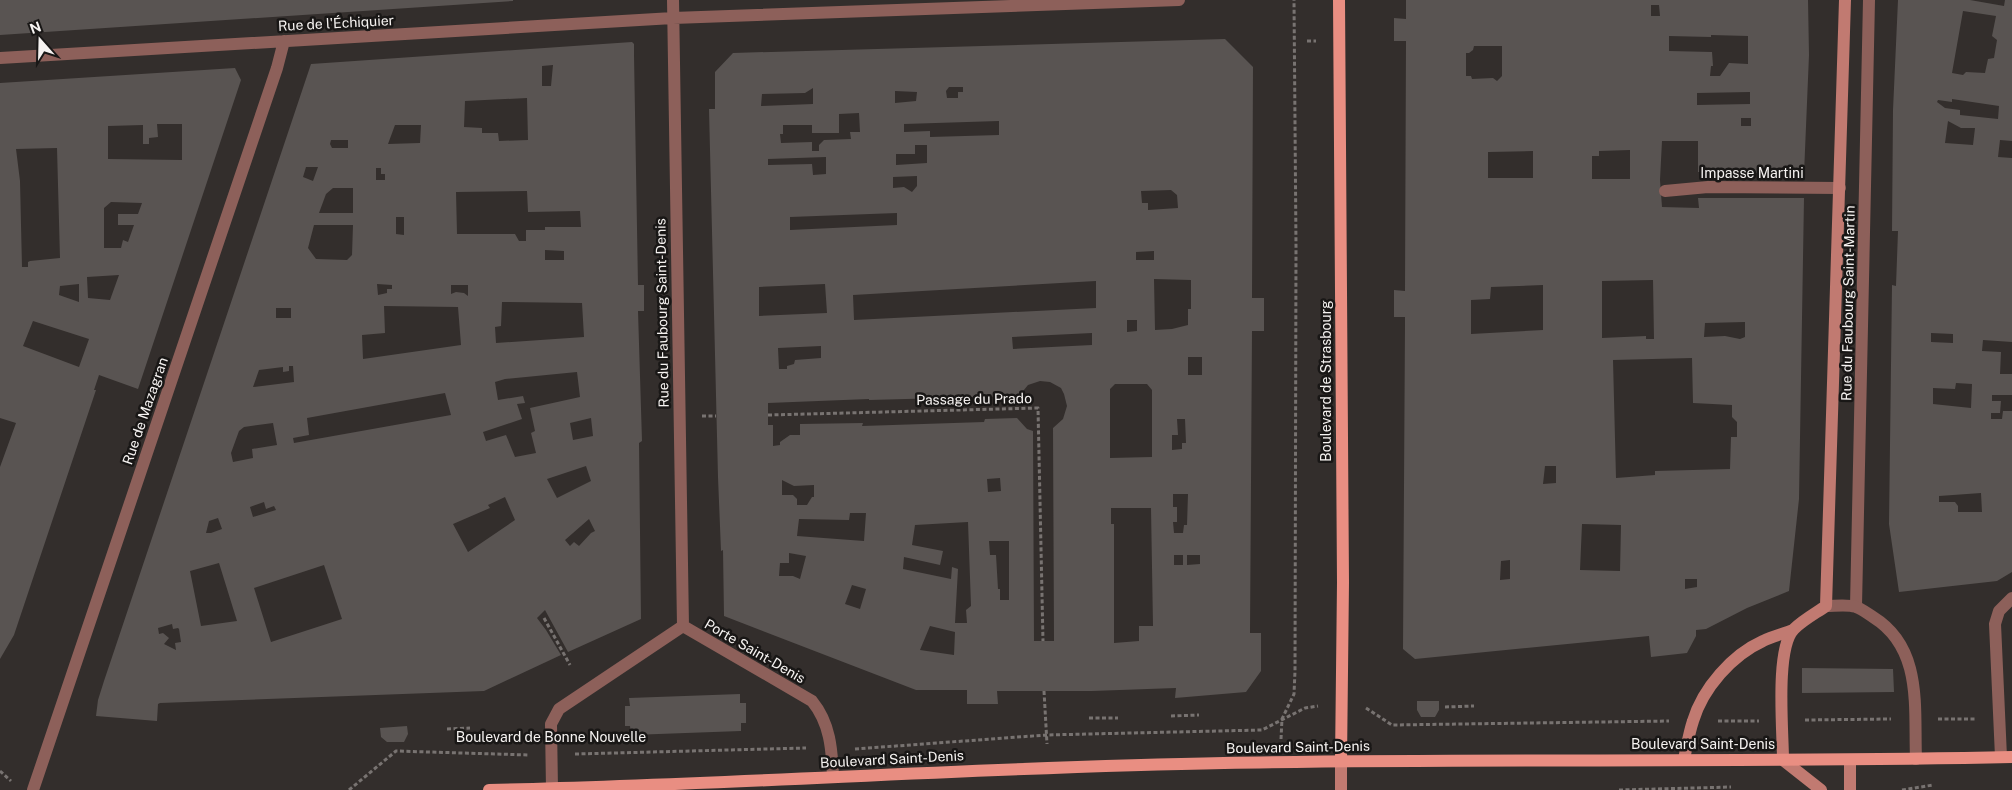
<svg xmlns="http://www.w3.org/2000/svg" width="2012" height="790" viewBox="0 0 2012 790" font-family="'Public Sans',sans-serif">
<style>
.building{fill:#595452;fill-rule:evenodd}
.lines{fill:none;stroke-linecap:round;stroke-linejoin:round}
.path{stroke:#787371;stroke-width:3;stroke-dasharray:4 2.5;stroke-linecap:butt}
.service{stroke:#8d605a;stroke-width:12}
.pedestrian{stroke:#8d605a;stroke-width:12}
.minor{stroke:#8d605a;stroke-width:12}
.secondary{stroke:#c17a71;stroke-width:12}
.primary{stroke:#e98e82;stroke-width:12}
.labels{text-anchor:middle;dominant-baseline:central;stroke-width:5;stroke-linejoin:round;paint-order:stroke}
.street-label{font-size:14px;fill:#f6f3f1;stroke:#191716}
</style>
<rect width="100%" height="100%" fill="#332e2c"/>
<path class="building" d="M0 0H513V1L0 35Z
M1406 0H1808L1809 55 1804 174 1698 172V141H1662L1660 180 1662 207 1699 208 1698 198H1804L1799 499 1789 591 1747 608 1706 629 1696 630V636L1687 653 1651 657 1649 636 1415 659 1403 649 1405 324V317H1394V290L1405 291V289L1406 41H1394V18L1406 19ZM1651 5H1659L1660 16H1651ZM1711 35 1748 36V64L1729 63 1720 76H1710L1711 66H1713L1712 52 1669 51V36L1711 37ZM1474 46H1502V76L1497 81 1493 78 1472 79 1471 76H1466V53H1469L1473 50ZM1750 92V104L1697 105V93ZM1741 118H1751V126H1741ZM1630 150V179H1592V156H1599V151ZM1533 151V178H1488V152ZM1653 280 1654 339H1646V336L1602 338V281ZM1543 285V330L1471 334V300L1490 299 1491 287ZM1745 322V337L1740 339 1725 336 1704 337 1705 323ZM1692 358 1693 403 1732 405V417L1737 422V437H1731L1730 469 1655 471V475L1616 478 1613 360ZM1545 466H1556V483L1543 484ZM1582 524 1621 525 1620 571 1580 570ZM1510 560V579L1500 580 1501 561ZM1685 579H1697V587L1685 589Z
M1898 0H1970L2004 6 2005 0H2012V141L2000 140 1998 157 2012 158V342L1983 340 1982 351 2001 352 2000 374H2012V395H1992V401H2001L2000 413H1991V419H2002L2003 411H2012V572L1997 581 1899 592 1889 524 1892 285 1896 286 1898 231H1892L1893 110ZM1963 11 1996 16 1992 36 1997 40 1994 58 1988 59 1985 73 1966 72 1963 75 1952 73ZM1952 99 1999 106 1998 119 1960 115V110L1945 108 1937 102 1938 100 1952 102ZM1948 121 1961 128H1975L1973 145 1945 143ZM1931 333 1953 334V343L1931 342ZM1956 383 1972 384 1971 408 1933 404V388L1955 389ZM1981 493 1982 512H1958V506L1955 502H1939V496Z
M1225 39 1253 67 1252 298H1264V331H1252L1250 633H1261V671L1246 692 1175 698 1176 688 1092 691H997L998 704H967V690H916L724 616 723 550 721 551 718 477 709 109H715V72L733 53ZM949 87H963V92H958V98H947L946 91ZM813 88V104L761 106 762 94 805 93ZM895 91 917 92 916 101 895 103ZM859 113 860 132H850L851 139 824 140 819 145V151H812V142L781 143 780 134H783V125H812V133H839V114ZM999 121V135L930 137V131L904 132V124ZM915 145H927V163L896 165V154H915ZM826 157V174L813 175 812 164 768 165V159ZM917 176V186L912 192 904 187 893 188V177ZM1171 190 1177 195 1178 208 1148 210V203H1142L1141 191ZM897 213V225L790 230V217ZM1154 251V260H1136V252ZM1154 279 1191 280V309H1188V325L1172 329 1155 330ZM1096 281V308L854 320 853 295ZM825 284 827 313 759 316V287ZM1127 320H1137V331L1127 332ZM1092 333V345L1013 349 1012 337ZM821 346V358L795 360 794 364 787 366V369H779L778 348ZM1188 357H1202V375H1188ZM1040 381 1050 382 1061 388 1064 394 1067 406 1063 419 1053 428 1054 641H1034L1033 431 1027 429 1017 418 985 419 984 422 862 426 863 423 800 424V435H790L780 442V445L773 446V425H768V403L869 399V400L1019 396 1028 385ZM1115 384H1147L1152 390V457L1110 458V389ZM1177 419H1185L1186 443H1182V449L1172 450V435H1178ZM1000 478 1001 491 988 492 987 479ZM782 480 794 486 814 485V497H812L807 505H797V499L793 495H782ZM1173 494H1188L1187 525H1184L1183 533H1174L1173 522H1177V507H1173ZM1111 508H1151L1153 626H1139V641L1114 643V524H1111ZM850 513H866L864 541 797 536 799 519 849 520ZM968 522 971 606 966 610 967 623H955L958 569 952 567 951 579 903 569 904 557 940 565 943 551 912 545 915 525ZM989 541H1009V600H1000V589H998L996 555H990ZM789 553 806 556 800 579 793 576H779L780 563H789ZM1174 555H1183V565H1174ZM1187 555H1200V564L1187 565ZM852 585 866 589 860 609 845 604ZM930 626 955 632 954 655 920 650Z
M632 42 634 44V55L638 285H644V311H638L642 441 639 443 641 619 568 652 545 610 537 618 546 630 561 655 484 691 160 703 158 704 157 721 96 716 98 700 104 681 311 64ZM553 65 551 86H542V66ZM527 98 528 140 499 141 498 133H482V128L464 127 465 101ZM395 125H421L420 143 388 144ZM331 140H348V148H332L330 144ZM306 167H318L313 181 303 177ZM376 168H381V174H385V180H376ZM333 188H353V213H319L326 194ZM527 191 528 212 580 211 581 227H545V230H526V241H519L515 234H457L456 192ZM396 217H404V235L396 234ZM314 225H353L352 255 347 260 316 259 308 248ZM545 250 564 251V260H545ZM377 284 392 285V289H387V293L378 295ZM451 285H468V296L464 293 456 292 451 294ZM502 302 582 303 584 337 496 343 495 327 501 326ZM384 306 458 307 461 345 363 359 362 335 385 333ZM276 308H291V318H276ZM289 366H293L294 382 253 387 259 370 283 367V372L289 371ZM577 372 580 397 530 408 535 431 531 433 536 453 515 457 506 435 486 441 483 432 522 419 517 404 525 403 523 396 498 400 495 382 505 379ZM445 393 451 415 294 443 293 438 309 435 307 418ZM591 418 593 436 573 440 570 423ZM273 423 277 445 252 449 253 458 233 462 231 453 239 431 244 427ZM586 466 591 481 557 498 547 479ZM505 497 515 520 468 552 453 524 490 508 488 505ZM264 502 266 509 274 506 276 510 253 517 250 507ZM218 518 222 529 211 533H206L209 521ZM589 519 595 531 591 533 579 546 574 542 570 546 565 540ZM219 563 237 621 201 626 190 571ZM324 565 342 619 271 642 254 588ZM172 624 173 629 178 628 179 629 181 642 175 643 176 650 164 644 169 638 163 633 159 634 158 628Z
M235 68 241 80 138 389 99 375 94 390H96L14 635 0 659V467L16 423 0 418V83ZM157 124H182V160L108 159V126L143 125V144H149V138L158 137ZM57 148 60 258 30 261 28 262V267H22L20 181 16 149ZM111 202 142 203 138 214H118V225H134L128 242 123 240 121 248H104V208ZM119 275 110 300 88 298 87 277ZM79 284V302L59 295 60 286ZM33 321 89 339 79 367 23 346Z
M1802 668 1893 669 1894 692 1802 693Z
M740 694V703H746V723H741V731L631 735 630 726H625V706H630L629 698Z
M1417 701H1439V710L1435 717H1421L1417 710Z
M407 726 408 734 404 742H387L381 737 380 728Z"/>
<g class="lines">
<path class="path" d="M1307 41H1316
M768 415 1038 408 1043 641
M702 416H716
M544 618 570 665
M1044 691 1047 744
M1445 707 1474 706
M1366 708 1392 725 1669 721
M1171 716 1199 715
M1089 718H1118
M1938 719H1976
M1805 720 1891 719
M1718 721H1759
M447 729 470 728
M1281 739 1282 719 1294 694 1295 671 1296 247 1294 0
M855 749 1046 735 1262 730 1305 708 1318 706
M575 754 806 748
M0 771 11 781
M349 790 396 751 529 755
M1619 790 1731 787
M1902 790 1933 785"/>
<path class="service" d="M1665 191 1708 187 1840 188
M1856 606 1869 0"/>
<path class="pedestrian" d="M2001 757 1995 624 1999 611 2012 598"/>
<path class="minor" d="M673 0 683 626
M0 58 673 18 1179 0
M1826 606C1835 606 1848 604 1856 607 1862 609 1868 614 1873 617 1923 648 1914 707 1916 759
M683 626 812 701C830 723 832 749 833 777
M552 789 551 724 559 709 683 626
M33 790 277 68 284 41"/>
<path class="secondary" d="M1684 759C1687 746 1689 733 1693 721 1703 688 1732 655 1763 641 1773 636 1783 634 1793 630
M1341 790V761
M1821 790 1783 760C1783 732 1775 648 1794 629 1803 620 1816 613 1826 606L1845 0
M1850 790V761"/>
<path class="primary" d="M1339 0 1343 582 1341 761
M489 790C734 785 979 767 1224 763 1486 758 1749 763 2012 757"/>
</g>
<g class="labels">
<g class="street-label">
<text transform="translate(336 23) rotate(-3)">Rue de l'Échiquier</text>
<text x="1752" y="173">Impasse Martini</text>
<text transform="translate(1848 303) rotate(-89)">Rue du Faubourg Saint-Martin</text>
<text transform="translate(662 313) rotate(-91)">Rue du Faubourg Saint-Denis</text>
<text transform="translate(1326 381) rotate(-90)">Boulevard de Strasbourg</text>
<text transform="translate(974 399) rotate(-1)">Passage du Prado</text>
<text transform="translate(145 411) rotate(-71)">Rue de Mazagran</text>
<text transform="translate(755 651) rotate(30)">Porte Saint-Denis</text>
<text x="551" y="737">Boulevard de Bonne Nouvelle</text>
<text x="1703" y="744">Boulevard Saint-Denis</text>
<text transform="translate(1298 747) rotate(-1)">Boulevard Saint-Denis</text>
<text transform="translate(892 759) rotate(-3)">Boulevard Saint-Denis</text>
</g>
</g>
<g transform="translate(40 40) rotate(340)" stroke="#191716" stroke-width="4" paint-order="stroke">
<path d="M0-4L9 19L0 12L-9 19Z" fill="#f6f3f1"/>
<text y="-8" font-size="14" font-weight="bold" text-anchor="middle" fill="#f6f3f1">N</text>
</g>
</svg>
